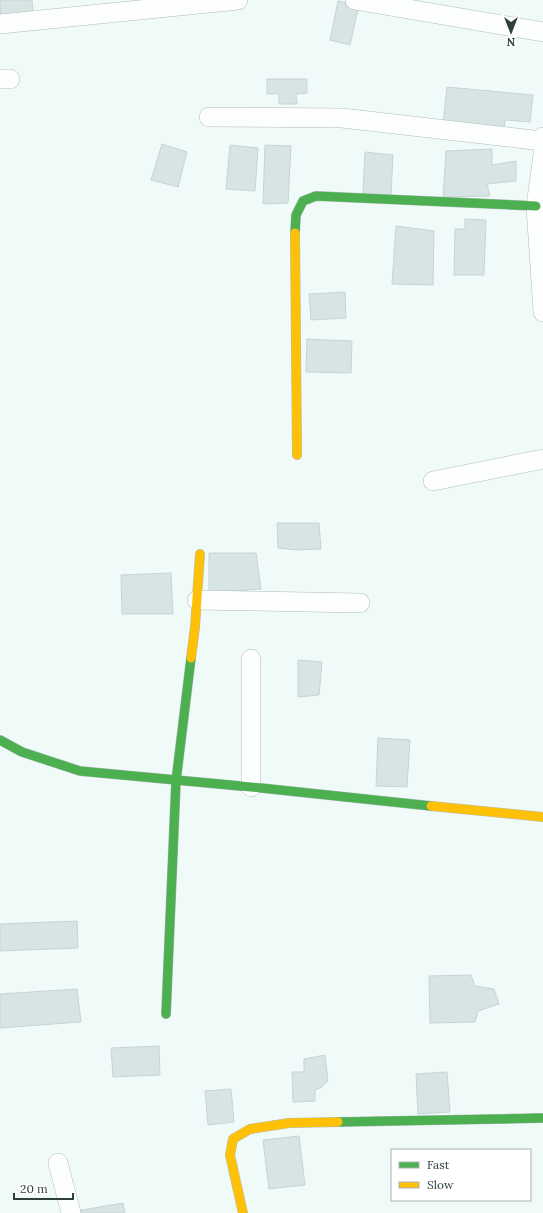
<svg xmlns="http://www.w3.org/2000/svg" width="543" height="1213" viewBox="0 0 543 1213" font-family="Lora,serif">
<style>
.building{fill:#d6e4e3;stroke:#c7d4d4}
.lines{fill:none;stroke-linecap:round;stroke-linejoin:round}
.street-casing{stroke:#b0bdba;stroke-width:20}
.fast-casing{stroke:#b0bdba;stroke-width:10}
.slow-casing{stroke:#b0bdba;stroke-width:10}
.street{stroke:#fdfefe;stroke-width:19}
.fast{stroke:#4caf50;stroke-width:9}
.slow{stroke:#ffc107;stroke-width:9}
</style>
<rect width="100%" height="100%" fill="#f0faf8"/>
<path class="building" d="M0 0H32L34 20 1 24Z
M338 1 359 5 350 45 330 40Z
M267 79H307V93L296 94 297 104H279V94H267Z
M447 87 533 95 530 122 505 120 504 130 443 124Z
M162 144 187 152 178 187 151 180Z
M230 145 258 148 255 191 226 189Z
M265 145 291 146 288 203 263 204Z
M492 149V165L516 161V181L487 184 490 196 443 197 446 151Z
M365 152 393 155 391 195 363 194Z
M465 219 486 220 484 275H454L455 229H465Z
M396 226 434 231 433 285 392 284Z
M345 292 346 318 311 320 309 294Z
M307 339 352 341 351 373 306 372Z
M277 523H319L321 549 297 550 278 548Z
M209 553H256L261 589 209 593Z
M171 573 173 614H122L121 575Z
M298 660 322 662 319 695 298 697Z
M378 738 410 740 407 787 376 786Z
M77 921 78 948 0 951V924Z
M471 975 475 986 494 989 499 1004 478 1011 475 1022 430 1023 429 976Z
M77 989 81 1022 0 1028V994Z
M159 1046 160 1075 113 1077 111 1048Z
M325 1055 328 1081 322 1087 315 1090V1101L293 1102 292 1072H304V1059Z
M447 1072 450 1112 418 1114 416 1074Z
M231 1089 234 1122 208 1125 205 1091Z
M299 1136 305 1185 269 1189 263 1140Z
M123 1203 125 1213H76V1211Z"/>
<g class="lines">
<defs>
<path id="street" d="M355 0 543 32
M0 24 238 0
M0 79H10
M209 117 342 118 543 141
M543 137V155L536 206 543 312
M433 481 543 459
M197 600 360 603
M251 659V787
M58 1163 71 1213"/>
<path id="fast" d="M295 233 296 215 303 201 316 196 536 206
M0 740 22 752 80 771 251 787 431 806
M166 1014 176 781 191 658
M338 1122 543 1118"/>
<path id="slow" d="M295 233 297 455
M191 658 195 627 200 554
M431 806 543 817
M243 1213 230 1155 233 1139 250 1129 289 1123 338 1122"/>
</defs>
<use href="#street" class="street-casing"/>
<use href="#fast" class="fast-casing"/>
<use href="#slow" class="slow-casing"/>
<use href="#street" class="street"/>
<use href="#fast" class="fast"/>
<use href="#slow" class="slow"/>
</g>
<rect x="391" y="1149" width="140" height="52" fill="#ffffff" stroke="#abb3b1"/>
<rect x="399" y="1162" width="20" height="6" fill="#4caf50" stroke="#abb3b1"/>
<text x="427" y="1169" font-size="12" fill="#2d403b">Fast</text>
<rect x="399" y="1182" width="20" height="6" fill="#ffc107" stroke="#abb3b1"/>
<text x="427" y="1189" font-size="12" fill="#2d403b">Slow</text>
<g transform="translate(511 32) rotate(180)" stroke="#ffffff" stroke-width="3" paint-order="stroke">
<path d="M0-3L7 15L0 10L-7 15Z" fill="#2d403b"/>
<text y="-6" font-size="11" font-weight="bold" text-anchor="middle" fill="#2d403b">N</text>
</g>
<path d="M14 1193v6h59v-6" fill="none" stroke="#2d403b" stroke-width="2"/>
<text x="20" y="1193" font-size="12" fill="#2d403b" stroke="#ffffff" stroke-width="3" paint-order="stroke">20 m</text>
</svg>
